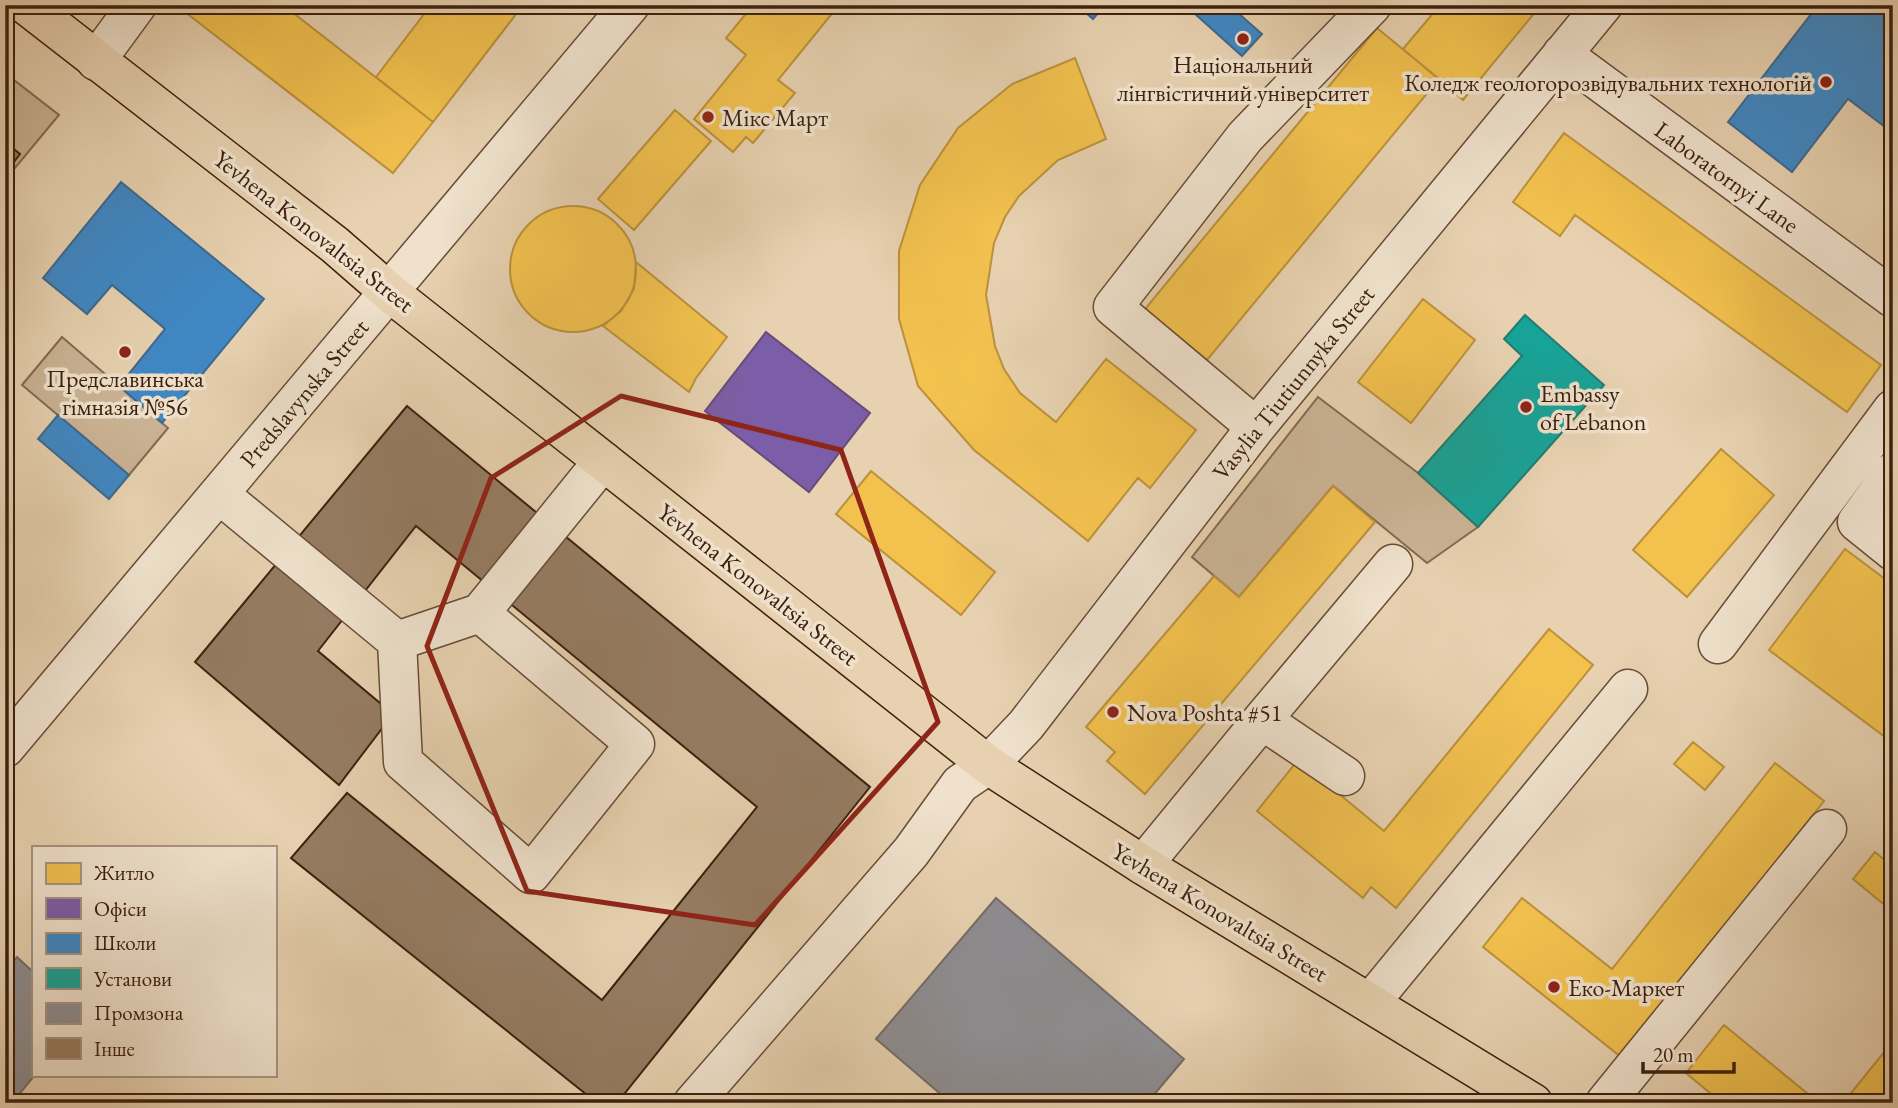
<svg xmlns="http://www.w3.org/2000/svg" width="1898" height="1108" viewBox="0 0 1898 1108" font-family="'EB Garamond',serif">
<style>
.green{fill:#cab394;stroke:#846a51;stroke-width:2}
.homes{fill:#f2c14e;stroke:#bc913b;stroke-width:2}
.offices{fill:#7b5ea7;stroke:#684b79;stroke-width:2}
.schools{fill:#3f88c5;stroke:#3e698e;stroke-width:2}
.public{fill:#17a398;stroke:#227c6f;stroke-width:2}
.industry{fill:#8d8d92;stroke:#756c6a;stroke-width:2}
.building{fill:#957c62;stroke:#3d200e;stroke-width:2}
.lines{fill:none;stroke-linecap:round;stroke-linejoin:round}
.minor-casing{stroke:#684c36;stroke-width:41}
.major-casing{stroke:#3d200e;stroke-width:41}
.minor{stroke:#efe1cc;stroke-width:38}
.major{stroke:#e7d1b0;stroke-width:38}
.marked{fill:none;stroke:#8f2418;stroke-width:5;stroke-linejoin:round}
.poi-dot{fill:#8f2418;stroke:#efe1cc;stroke-width:2.5}
.labels{text-anchor:middle;dominant-baseline:central;stroke-width:7;stroke-linejoin:round;paint-order:stroke}
.poi-label{font-size:24px;fill:#3d200e;stroke:#efe1cc;text-anchor:start}
.street-label{font-size:24px;fill:#3d200e;stroke:#efe1cc}
</style>
<rect width="100%" height="100%" fill="#e7d1b0"/>
<filter id="stains"><feTurbulence type="fractalNoise" baseFrequency=".00286" numOctaves="4"/><feColorMatrix values="0 0 0 0 .2 0 0 0 0 .09 0 0 0 0 .02 0 0 0 .5 -.17"/></filter>
<radialGradient id="worn" r=".72"><stop offset=".6" stop-color="#630" stop-opacity="0"/><stop offset="1" stop-color="#630" stop-opacity=".3"/></radialGradient>
<path class="green" d="M5 73 59 115 5 180Z
M62 337 168 428 129 475 22 385Z
M1318 397 1418 473 1478 527 1427 563 1333 486 1239 597 1192 557Z"/>
<path class="homes" d="M176 5H283L433 122 393 173Z
M431 5H515L520 9 433 122 376 77Z
M753 5H839L778 80 795 93 753 143 746 137 733 152 694 119 746 55 726 38Z
M1440 5H1541L1463 100 1403 49Z
M1377 28 1439 79 1207 360 1145 309Z
M1075 58 1106 139 1058 160 1019 196 1005 217 994 243 986 295 995 346 1004 369 1020 393 1056 422 1106 359 1196 430 1150 488 1138 478 1088 541 974 450 918 386 899 319V251L920 185 958 128 1012 84Z
M675 110 711 141 634 230 598 199Z
M1564 133 1881 365 1847 412 1575 215 1560 236 1513 202Z
M510 269a63 63 0 1 1 126 0a63 63 0 1 1-126 0Z
M636 262 727 337 696 378 689 392 603 326 621 311 634 289Z
M1423 299 1475 340 1411 423 1358 382Z
M1721 449 1774 495 1687 597 1633 550Z
M871 471 995 572 961 615 836 514Z
M1333 486 1375 522 1145 794 1107 761 1115 752 1086 727 1214 576 1239 597Z
M1845 549 1893 585V743L1769 650Z
M1549 629 1593 665 1396 908 1371 887 1363 898 1257 811 1298 760 1384 831Z
M1693 742 1724 767 1705 790 1674 764Z
M1775 763 1824 801 1621 1057 1483 947 1522 898 1612 969Z
M1875 852 1893 867V912L1853 879Z
M1724 1025 1819 1103H1722L1686 1073Z
M1893 1041V1103H1843Z"/>
<path class="offices" d="M766 332 870 413 809 492 705 411Z"/>
<path class="schools" d="M1077 5H1105L1093 19Z
M1185 5H1229L1262 34 1242 56Z
M1818 5H1893V48L1885 59 1893 65V133L1848 99 1792 172 1728 122Z
M121 182 264 299 162 423 119 386 165 329 112 285 87 314 43 278Z
M58 415 129 475 109 499 38 439Z"/>
<path class="public" d="M1525 315 1604 385 1478 527 1418 473 1522 356 1504 339Z"/>
<path class="industry" d="M996 898 1184 1059 1147 1103H951L876 1039Z
M17 957 33 972 35 1075 12 1103H5V973Z"/>
<path class="building" d="M5 142 20 154 5 174Z
M407 406 870 787 617 1103H597L291 858 347 793 602 1000 757 807 416 526 318 651 393 714 339 785 195 662Z"/>
<g class="lines">
<defs>
<path id="minor" d="M1562 54 1893 298
M96 61 137 5
M1256 427 1113 307 1245 137 1372 5
M1893 472 1857 522 1893 551
M219 494 397 641 480 613 603 461
M397 641 403 762 531 874 635 744 480 613
M1718 644 1893 409
M1262 720 1393 564
M5 748 630 5
M1143 865 1262 720 1345 776
M1370 1003 1628 689
M693 1103 911 852 960 784 988 765 1026 725 1256 427 1603 5
M1605 1103 1827 829"/>
<path id="major" d="M26 5 335 245 389 292 988 765 1143 865 1533 1103"/>
</defs>
<use href="#minor" class="minor-casing"/>
<use href="#major" class="major-casing"/>
<use href="#minor" class="minor"/>
<use href="#major" class="major"/>
</g>
<path class="marked" d="M621 396 841 450 938 722 755 925 527 891 427 646 491 478Z"/>
<g class="poi-dot">
<circle cx="1243" cy="39" r="7"/>
<circle cx="1826" cy="82" r="7"/>
<circle cx="708" cy="117" r="7"/>
<circle cx="125" cy="352" r="7"/>
<circle cx="1526" cy="407" r="7"/>
<circle cx="1113" cy="712" r="7"/>
<circle cx="1554" cy="987" r="7"/>
</g>
<g class="labels">
<g class="poi-label">
<text x="1243" y="64" text-anchor="middle">Національний<tspan x="1243" dy="28">лінгвістичний університет</tspan></text>
<text x="1812" y="82" text-anchor="end">Коледж геологорозвідувальних технологій</text>
<text x="722" y="117">Мікс Март</text>
<text x="125" y="378" text-anchor="middle">Предславинська<tspan x="125" dy="28">гімназія №56</tspan></text>
<text x="1540" y="393">Embassy<tspan x="1540" dy="28">of Lebanon</tspan></text>
<text x="1127" y="712">Nova Poshta #51</text>
<text x="1568" y="987">Еко-Маркет</text>
</g>
<g class="street-label">
<text transform="translate(1727 177) rotate(36)">Laboratornyi Lane</text>
<text transform="translate(314 231) rotate(38)">Yevhena Konovaltsia Street</text>
<text transform="translate(1293 383) rotate(-51)">Vasylia Tiutiunnyka Street</text>
<text transform="translate(304 393) rotate(-50)">Predslavynska Street</text>
<text transform="translate(758 584) rotate(38)">Yevhena Konovaltsia Street</text>
<text transform="translate(1220 912) rotate(31)">Yevhena Konovaltsia Street</text>
</g>
</g>
<rect width="1898" height="1108" fill="none" stroke="#e7d1b0" stroke-width="28"/>
<rect x="7" y="7" width="1884" height="1094" fill="none" stroke="#3d200e" stroke-width="3.5"/>
<rect x="14" y="14" width="1870" height="1080" fill="none" stroke="#3d200e" stroke-width="2"/>
<rect x="32" y="846" width="245" height="231" fill="#efe1cc" stroke="#a89480" stroke-width="2"/>
<rect x="46" y="863" width="35" height="21" fill="#f2c14e" stroke="#a89480" stroke-width="2"/>
<text x="94" y="880" font-size="21" fill="#3d200e">Житло</text>
<rect x="46" y="898" width="35" height="21" fill="#7b5ea7" stroke="#a89480" stroke-width="2"/>
<text x="94" y="916" font-size="21" fill="#3d200e">Офіси</text>
<rect x="46" y="933" width="35" height="21" fill="#3f88c5" stroke="#a89480" stroke-width="2"/>
<text x="94" y="950" font-size="21" fill="#3d200e">Школи</text>
<rect x="46" y="968" width="35" height="21" fill="#17a398" stroke="#a89480" stroke-width="2"/>
<text x="94" y="986" font-size="21" fill="#3d200e">Установи</text>
<rect x="46" y="1003" width="35" height="21" fill="#8d8d92" stroke="#a89480" stroke-width="2"/>
<text x="94" y="1020" font-size="21" fill="#3d200e">Промзона</text>
<rect x="46" y="1038" width="35" height="21" fill="#957c62" stroke="#a89480" stroke-width="2"/>
<text x="94" y="1056" font-size="21" fill="#3d200e">Інше</text>
<path d="M1643 1062v10h91v-10" fill="none" stroke="#3d200e" stroke-width="3.5"/>
<text x="1653" y="1062" font-size="21" fill="#3d200e" stroke="#efe1cc" stroke-width="5" paint-order="stroke">20 m</text>
<rect width="100%" height="100%" filter="url(#stains)"/>
<rect width="100%" height="100%" fill="url(#worn)"/>
</svg>
